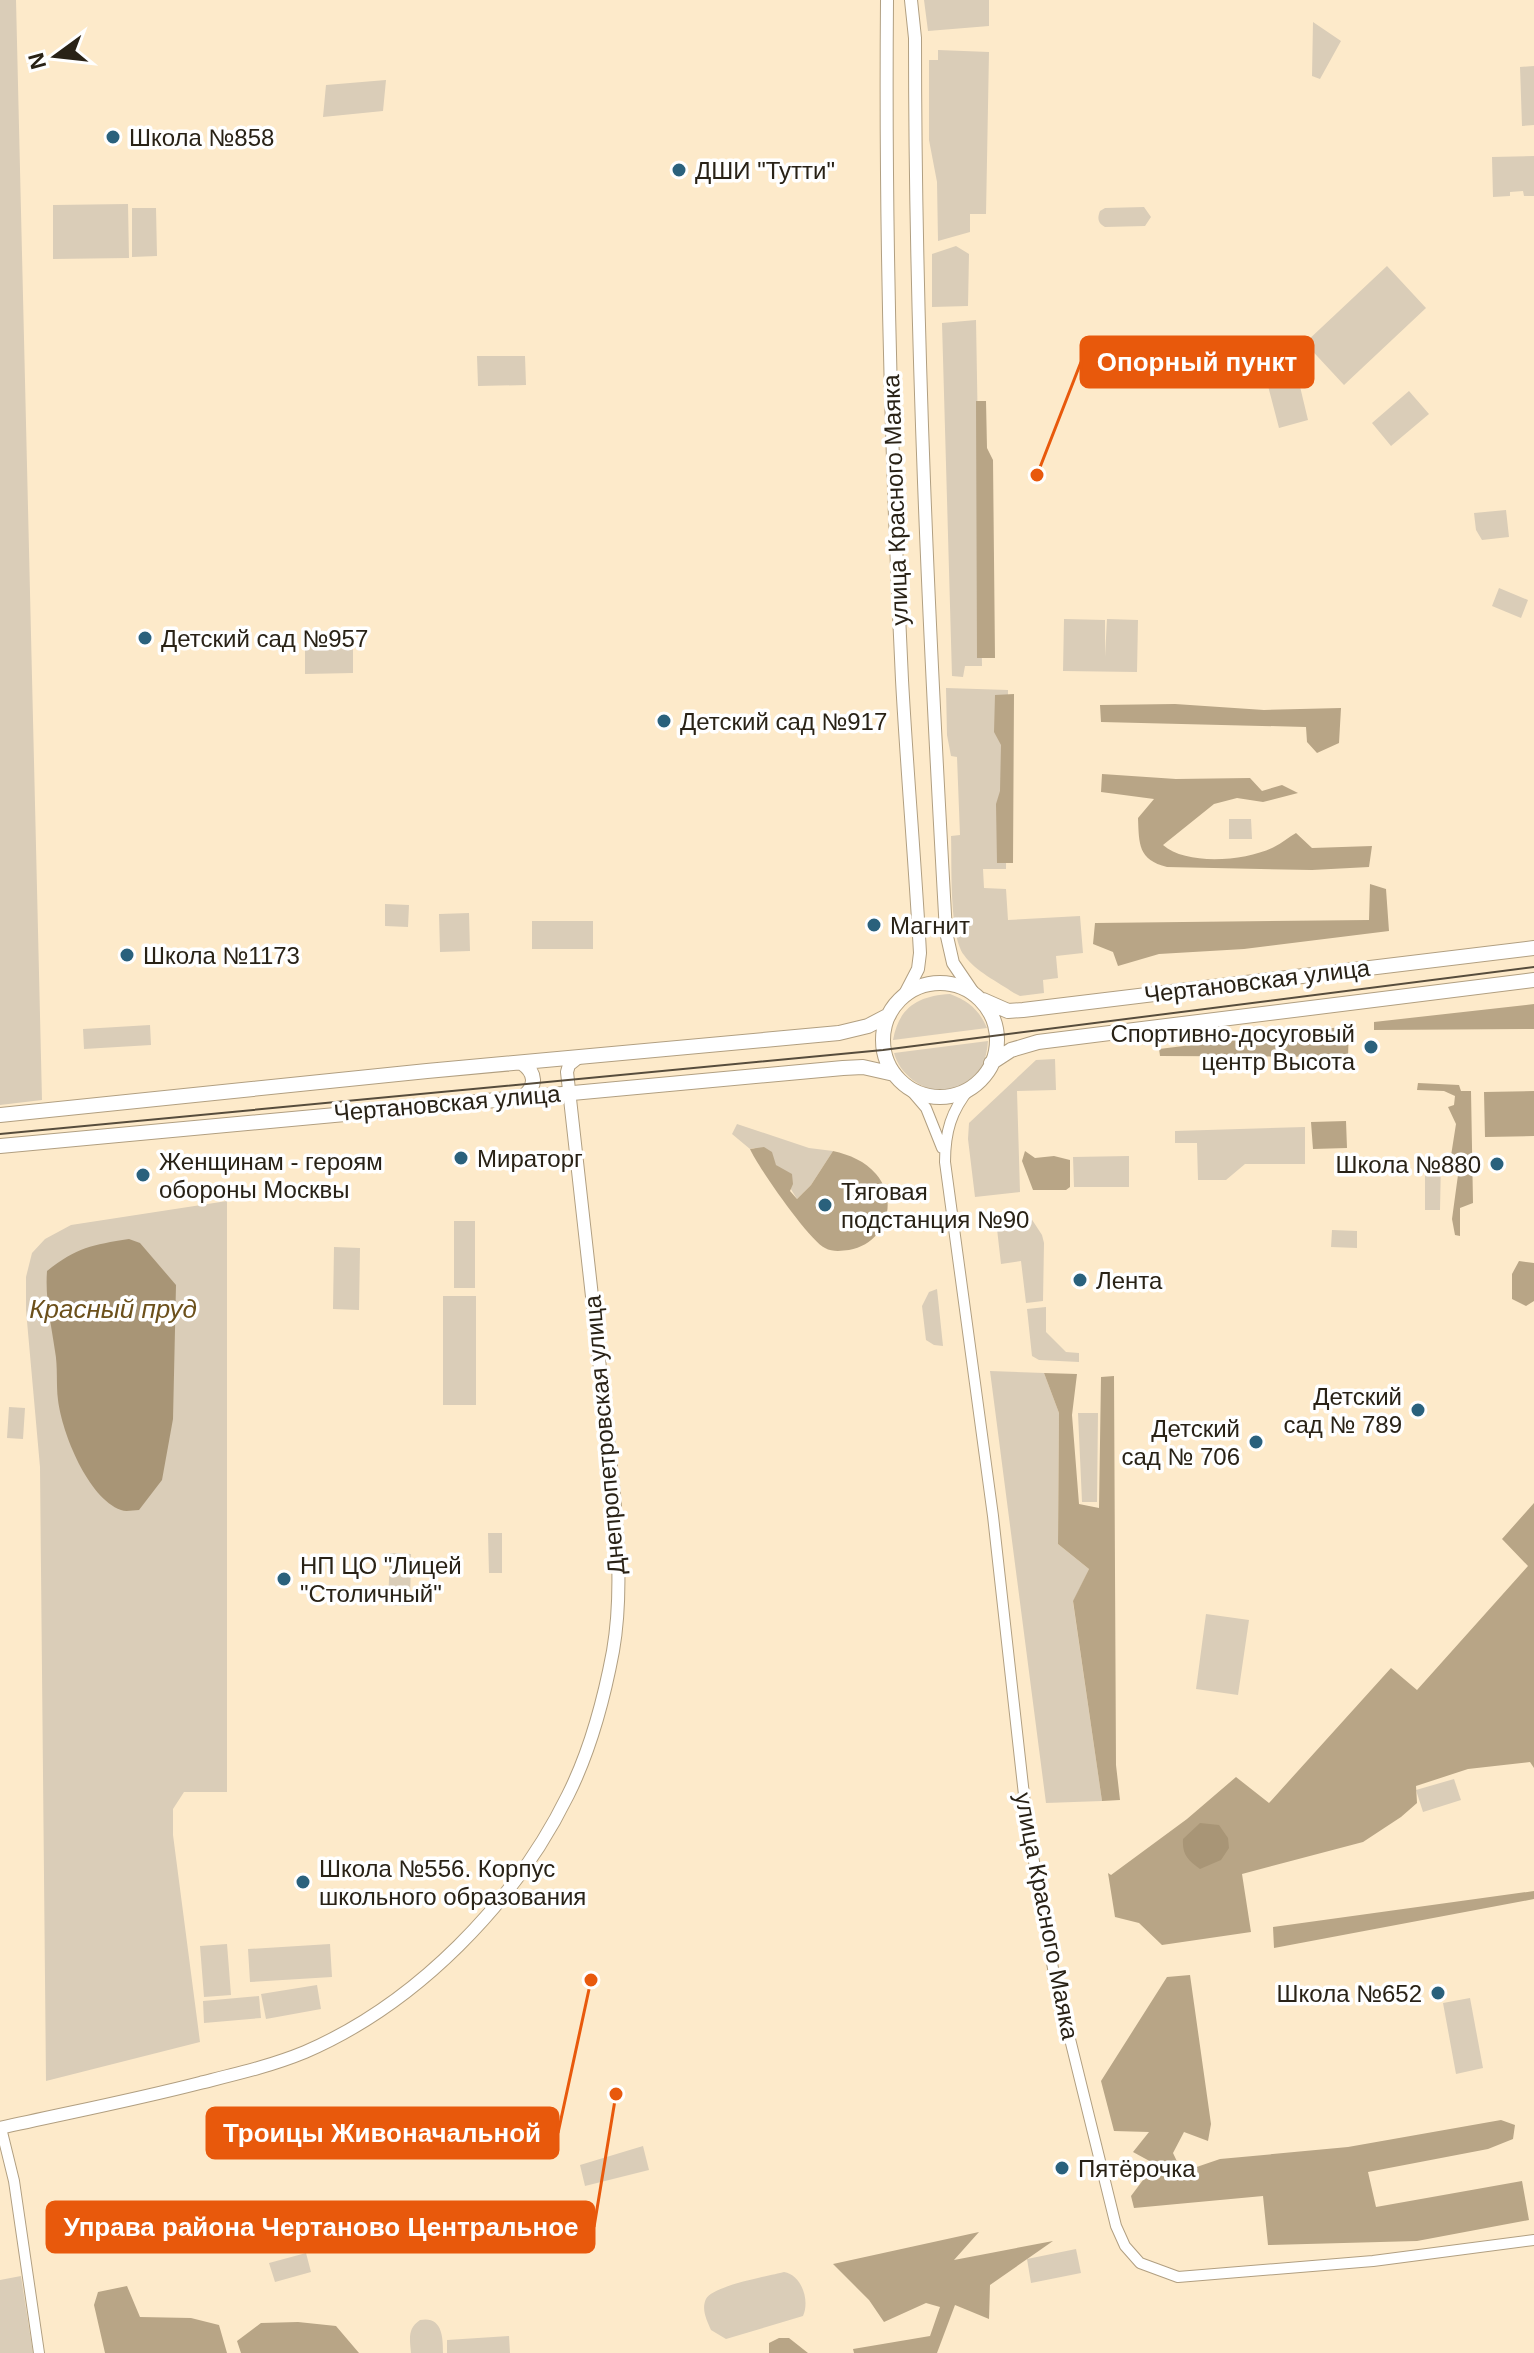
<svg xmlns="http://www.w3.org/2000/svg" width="1534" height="2353" viewBox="0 0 1534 2353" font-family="Helvetica,sans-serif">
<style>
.green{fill:#dacdb8}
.forest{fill:#b8a586}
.water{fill:#a89576}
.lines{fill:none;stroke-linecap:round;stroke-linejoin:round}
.minor-casing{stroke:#b19f81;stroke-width:12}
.tertiary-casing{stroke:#b19f81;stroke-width:14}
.secondary-casing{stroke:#b19f81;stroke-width:16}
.minor{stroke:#fff;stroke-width:10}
.tertiary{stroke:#fff;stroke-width:12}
.secondary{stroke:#fff;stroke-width:14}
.tram{stroke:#564c3c;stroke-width:2}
.poi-dot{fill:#2a617c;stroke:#fff;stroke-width:3}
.labels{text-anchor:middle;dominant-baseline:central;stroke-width:7;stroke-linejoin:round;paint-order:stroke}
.poi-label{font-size:24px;fill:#292216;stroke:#fff;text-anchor:start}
.street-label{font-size:24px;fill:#292216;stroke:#fff}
.water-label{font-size:26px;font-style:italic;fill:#6c501b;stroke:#fff}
.leader{fill:none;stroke:#e8590c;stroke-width:3}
.callout-dot{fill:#e8590c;stroke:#fff;stroke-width:3}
.callout{fill:#e8590c;stroke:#e8590c;stroke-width:3}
.callout-label{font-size:26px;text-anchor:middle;font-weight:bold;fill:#fff}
</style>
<rect width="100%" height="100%" fill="#fdeaca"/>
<path class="green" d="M0 0H16L42 1100 0 1105Z
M924 0H989V26L928 31Z
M1313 22 1341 41 1320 79 1312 76Z
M938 50 989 52 986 214H970V232L938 241 937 182 929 140V60H938Z
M1534 66V125L1522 126 1520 67Z
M386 80 383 111 323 117 326 85Z
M1534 156V196H1524L1523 191 1510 192V196L1493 197 1492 157Z
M128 204 129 258 53 259V205Z
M1144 207 1151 217 1145 226 1105 227C1098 223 1097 219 1100 211L1105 208Z
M132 208H156L157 256 132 257Z
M956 246 969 254 968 306 932 307V254Z
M1387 266 1426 308 1344 385 1305 343Z
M976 320 982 666H965L963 677 952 676 942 323Z
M477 356H525L526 385 478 386Z
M1297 374 1308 420 1279 428 1267 382Z
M1409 391 1429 414 1391 446 1372 423Z
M1506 510 1509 537 1482 540 1476 530 1474 513Z
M1499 588 1528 600 1521 618 1492 606Z
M1064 619 1105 620V657L1107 619 1138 620 1137 672 1063 671Z
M305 646H353V673L305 674Z
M946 688 1008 690 1006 869H983L984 888 1006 889 1008 920 1080 916 1083 953 1056 956 1058 978 1043 980 1044 993 1020 996 1014 993C998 982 975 971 964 955 949 935 952 863 951 836L960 835 957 757 951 756 947 735Z
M1229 819H1251L1252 839H1229Z
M385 904 409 905 408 927 385 926Z
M469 913 470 951 440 952 439 914Z
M532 921H593V949H532Z
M950 994C969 1001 979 1010 987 1028L893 1040C899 1007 918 996 950 994Z
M150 1025 151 1045 84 1049 83 1029Z
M988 1041C987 1053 984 1068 975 1077 949 1106 903 1086 894 1053Z
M1055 1059 1056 1090 1017 1091 1020 1192 975 1197 968 1139 969 1123 1036 1060Z
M737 1124 809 1148 833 1151 811 1185 797 1199 776 1165 754 1148 750 1149 732 1134Z
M1305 1127V1164H1245L1226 1180H1198L1197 1143H1175V1131Z
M1129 1156V1187H1074L1073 1157Z
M1425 1158H1441L1440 1210H1425Z
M227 1201V1792H184L173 1809V1835L200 2042 46 2081 40 1467 26 1310V1277L32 1253 45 1239 71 1225Z
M1027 1212 1042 1235 1044 1243 1043 1301 1026 1303 1021 1261 1001 1264 996 1220 998 1214Z
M454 1221H475V1288H454Z
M1332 1230 1357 1231V1248L1331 1247Z
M334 1247 360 1248 359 1310 333 1309Z
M937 1289 943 1346 934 1345 926 1340 922 1306 929 1292Z
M443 1296H476V1405H443Z
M1046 1307V1332L1066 1352 1079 1353V1362L1039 1360 1032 1356 1027 1309Z
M990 1371 1044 1373 1059 1413 1058 1544 1089 1569 1073 1602 1102 1801 1046 1803Z
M9 1407 25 1408 23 1439 7 1438Z
M1078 1413H1098L1097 1502H1082Z
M488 1533H502V1573H489Z
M390 1553 411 1554 410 1606 388 1605Z
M1206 1614 1249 1620 1238 1695 1196 1689Z
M1454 1779 1461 1800 1423 1812 1416 1790Z
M227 1944 231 1995 204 1997 200 1946Z
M330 1944 332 1977 250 1982 248 1949Z
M317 1985 321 2009 266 2019 261 1994Z
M259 1996 261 2018 204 2023 203 2001Z
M1470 1998 1483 2068 1456 2074 1443 2003Z
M643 2146 649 2170 585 2186 580 2165Z
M1076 2249 1081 2273 1031 2283 1027 2259Z
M306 2253 311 2272 275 2282 269 2263Z
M784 2272C802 2275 810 2301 803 2316L726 2339 711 2330C707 2321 701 2309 706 2299 712 2286 769 2276 784 2272Z
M21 2276 33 2353H0V2280Z
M420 2320C442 2316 443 2336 443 2353H411C410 2339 407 2329 420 2320Z
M509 2336 510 2353H447V2340Z"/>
<path class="forest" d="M976 401H986L987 448 993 460 995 658H977Z
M1014 694 1013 863H997L996 804 1000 791 1001 745 994 732 995 695Z
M1175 704 1264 710 1341 708 1339 743 1317 753 1307 742 1306 727 1101 722 1100 705Z
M1102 774 1176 779 1250 778 1262 791 1282 785 1298 793 1263 802 1237 798 1214 804 1163 845C1187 866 1246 861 1274 847 1282 843 1289 837 1296 833L1312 848 1372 846 1369 867 1312 870 1167 867C1138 860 1139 844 1138 818L1154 799 1101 792Z
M1370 884 1386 889 1389 931 1244 949 1159 954 1118 966 1113 952 1093 944 1095 923 1369 920Z
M1534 1004V1029L1374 1030V1022Z
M1349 1026 1348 1057 1160 1056 1159 1049Z
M1418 1083 1459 1085 1461 1091H1471L1473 1203 1460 1208V1236L1455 1235 1452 1219 1458 1175 1450 1162 1456 1124 1448 1107 1454 1105 1455 1096 1444 1091 1417 1090Z
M1534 1091V1136L1485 1137 1484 1092Z
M1346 1121 1347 1148 1313 1149 1311 1122Z
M764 1147 772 1152 776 1165 792 1174 793 1184 790 1191 797 1199 811 1185 833 1151C850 1155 865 1161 876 1174 900 1202 885 1244 849 1250 841 1251 832 1252 825 1248 809 1240 758 1167 750 1149Z
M1025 1151 1035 1158 1054 1156 1070 1160V1187L1066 1190H1033L1022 1161Z
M1519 1261 1534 1263V1301L1526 1306 1512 1299V1274Z
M1044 1373 1077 1374 1072 1415 1079 1504 1099 1508 1101 1377 1114 1376 1116 1765 1120 1800 1102 1801 1073 1601 1089 1569 1058 1544 1059 1413Z
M1534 1503V1768L1530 1762 1468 1769 1416 1786 1417 1803 1401 1817 1363 1842 1242 1874 1251 1932 1162 1945 1139 1923 1115 1917 1108 1873 1111 1875 1187 1819 1236 1777 1269 1803 1391 1668 1417 1690 1528 1566 1502 1539Z
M1534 1891V1899L1274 1948 1273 1927Z
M1190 1975 1211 2124 1208 2141 1184 2132 1173 2153 1182 2172 1220 2159 1348 2147 1501 2120 1515 2125 1513 2139 1488 2149 1368 2172 1376 2207 1522 2181 1529 2220 1417 2241 1268 2245 1263 2196 1134 2208 1131 2196 1155 2164 1133 2152 1149 2132 1114 2131 1101 2081 1167 1977Z
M979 2232 954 2260 1053 2241 990 2285 989 2319 955 2305 937 2353H854L853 2349 930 2336 940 2307 926 2303 884 2322 869 2300 833 2264Z
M127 2286 140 2317 191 2318 219 2325 227 2353H105L94 2305 98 2292Z
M298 2322 336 2326 359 2353H241L237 2341 261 2323Z
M779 2338H789L808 2353H769V2343Z"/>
<path class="water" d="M129 1239 140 1243 176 1285 173 1419 162 1480 139 1510C133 1510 126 1512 121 1510 88 1498 62 1433 58 1400 56 1384 58 1367 55 1351 51 1323 45 1299 47 1271 77 1247 92 1245 129 1239Z
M1200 1823 1219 1825 1228 1838 1229 1848 1221 1860 1200 1869C1188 1860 1182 1855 1183 1839Z"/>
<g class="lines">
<defs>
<path id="minor" d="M908 1087 926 1108 942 1148
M970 1088C951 1111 945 1132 945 1162L993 1516 1027 1822 1054 1974 1116 2226 1125 2246 1140 2263 1178 2277 1373 2261 1534 2240
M1 2128 14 2181 39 2353"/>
<path id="tertiary" d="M887 0C885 227 891 454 902 680 907 771 915 862 920 953L918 969 904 996
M911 0 915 38C915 336 929 634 946 932L953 963 972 991
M0 2128C67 2113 134 2100 200 2083 236 2074 271 2066 305 2052 416 2004 515 1903 568 1795 590 1751 604 1699 613 1651 622 1599 618 1546 614 1494L567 1072 569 1065 579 1057"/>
<path id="secondary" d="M883 1040a57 57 0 1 1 114 0a57 57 0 1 1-114 0Z
M983 1000 1008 1011 1023 1010 1534 948
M522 1063C536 1073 537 1086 523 1097
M991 1063 1011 1050 1038 1042 1534 980
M0 1115 427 1071 839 1033 868 1026 889 1015
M0 1146 843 1068 863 1067 894 1074"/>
</defs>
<use href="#minor" class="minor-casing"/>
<use href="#tertiary" class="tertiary-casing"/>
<use href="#secondary" class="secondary-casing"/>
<use href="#minor" class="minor"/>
<use href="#tertiary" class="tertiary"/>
<use href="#secondary" class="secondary"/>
<path class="tram" d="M0 1134 883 1050 1534 967"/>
</g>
<g class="poi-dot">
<circle cx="113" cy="137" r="8"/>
<circle cx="679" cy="170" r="8"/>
<circle cx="145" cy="638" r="8"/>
<circle cx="664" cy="721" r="8"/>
<circle cx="874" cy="925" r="8"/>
<circle cx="127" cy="955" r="8"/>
<circle cx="1371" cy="1047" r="8"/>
<circle cx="461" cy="1158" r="8"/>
<circle cx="1497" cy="1164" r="8"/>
<circle cx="143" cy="1175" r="8"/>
<circle cx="825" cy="1205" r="8"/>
<circle cx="1080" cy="1280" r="8"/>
<circle cx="1418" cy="1410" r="8"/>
<circle cx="1256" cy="1442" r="8"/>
<circle cx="284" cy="1579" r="8"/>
<circle cx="303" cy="1882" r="8"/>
<circle cx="1438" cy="1993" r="8"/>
<circle cx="1062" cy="2168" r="8"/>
</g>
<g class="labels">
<g class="poi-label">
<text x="129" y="137">Школа №858</text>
<text x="695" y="170">ДШИ "Тутти"</text>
<text x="161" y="638">Детский сад №957</text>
<text x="680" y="721">Детский сад №917</text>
<text x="890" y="925">Магнит</text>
<text x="143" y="955">Школа №1173</text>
<text x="1355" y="1033" text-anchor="end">Спортивно-досуговый<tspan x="1355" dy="28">центр Высота</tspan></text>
<text x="477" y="1158">Мираторг</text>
<text x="159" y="1161">Женщинам - героям<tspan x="159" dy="28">обороны Москвы</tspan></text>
<text x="1481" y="1164" text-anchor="end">Школа №880</text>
<text x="841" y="1191">Тяговая<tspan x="841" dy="28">подстанция №90</tspan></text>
<text x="1096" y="1280">Лента</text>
<text x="1402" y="1396" text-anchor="end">Детский<tspan x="1402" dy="28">сад № 789</tspan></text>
<text x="1240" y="1428" text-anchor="end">Детский<tspan x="1240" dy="28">сад № 706</tspan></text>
<text x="300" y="1565">НП ЦО "Лицей<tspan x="300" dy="28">"Столичный"</tspan></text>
<text x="319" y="1868">Школа №556. Корпус<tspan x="319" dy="28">школьного образования</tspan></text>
<text x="1422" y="1993" text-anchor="end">Школа №652</text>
<text x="1078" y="2168">Пятёрочка</text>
</g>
<g class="street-label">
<text transform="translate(895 500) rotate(-92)">улица Красного Маяка</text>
<text transform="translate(1257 981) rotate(-7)">Чертановская улица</text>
<text transform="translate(447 1103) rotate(-5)">Чертановская улица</text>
<text transform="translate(604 1435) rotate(-95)">Днепропетровская улица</text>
<text transform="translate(1047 1916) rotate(79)">улица Красного Маяка</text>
</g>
<g class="water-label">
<text x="113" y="1309">Красный пруд</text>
</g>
</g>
<path class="leader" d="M1037 475L1081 362M591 1980L558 2133M616 2094L594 2227"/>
<g class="callout-dot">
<circle cx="1037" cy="475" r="8"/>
<circle cx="591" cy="1980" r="8"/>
<circle cx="616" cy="2094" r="8"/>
</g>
<g class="callout">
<rect x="1081" y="337" width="232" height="50" rx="8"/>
<rect x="207" y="2108" width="351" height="50" rx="8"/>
<rect x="47" y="2202" width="547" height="50" rx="8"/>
</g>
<g class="callout-label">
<text x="1197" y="371">Опорный пункт</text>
<text x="382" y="2142">Троицы Живоначальной</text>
<text x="321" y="2236">Управа района Чертаново Центральное</text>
</g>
<g transform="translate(56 56) rotate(255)" stroke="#ffffff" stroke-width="6" paint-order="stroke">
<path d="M0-6L14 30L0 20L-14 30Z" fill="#292216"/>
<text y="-12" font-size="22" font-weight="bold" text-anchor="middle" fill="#292216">N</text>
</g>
</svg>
